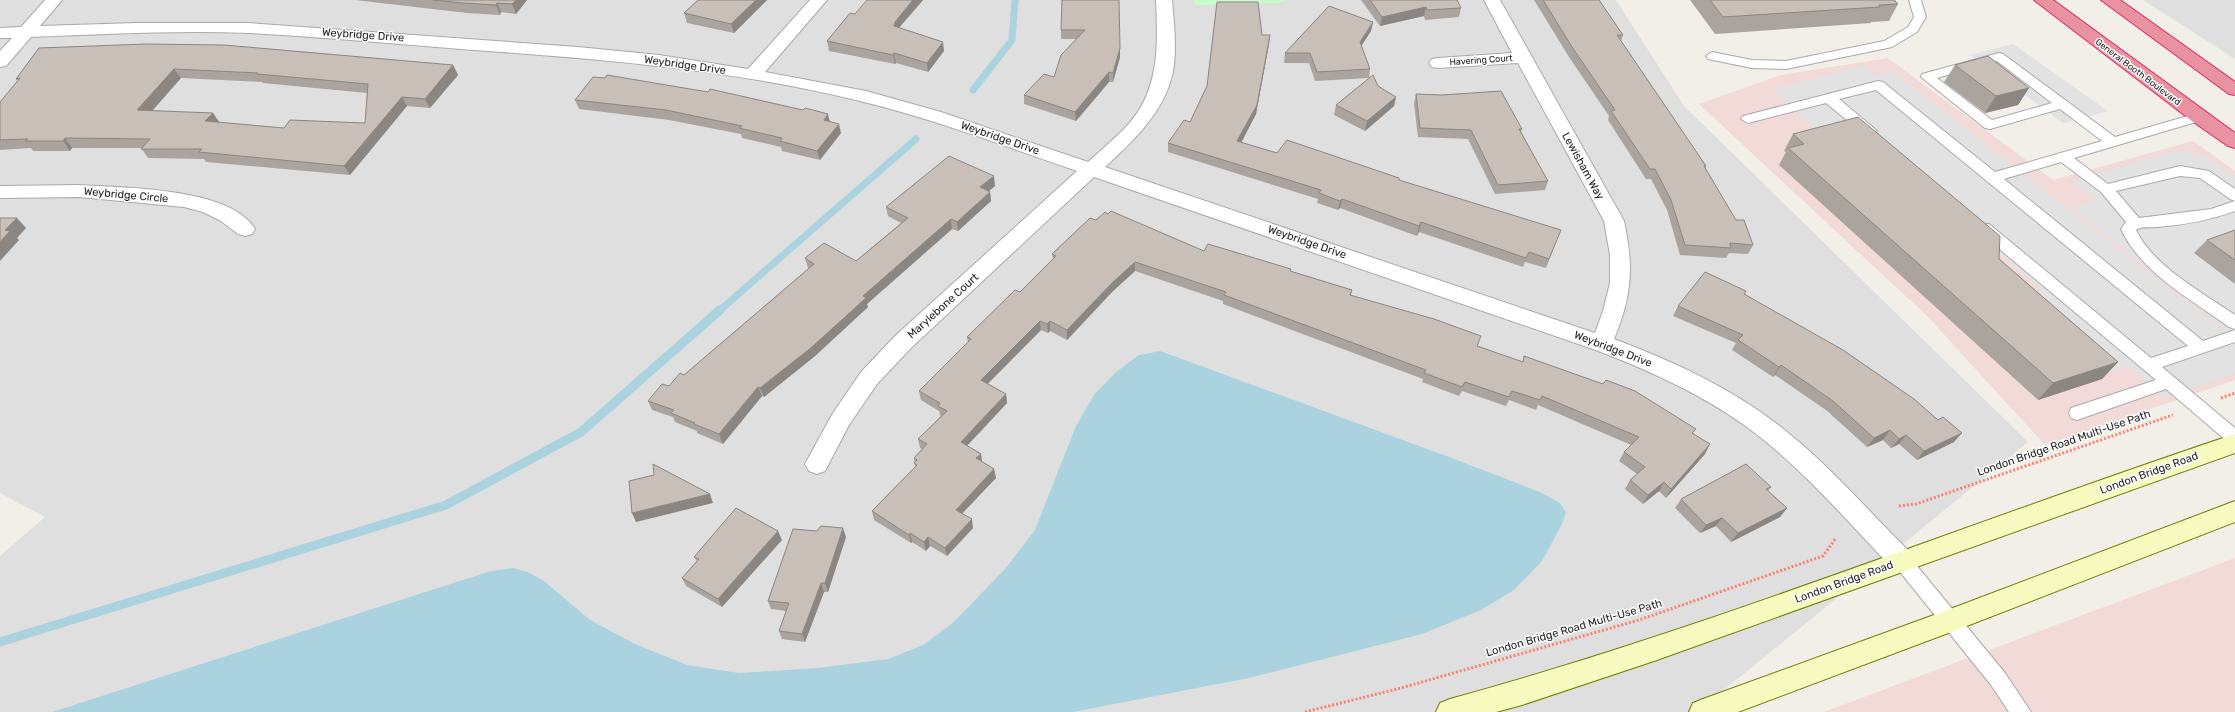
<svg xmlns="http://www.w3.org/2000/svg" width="2235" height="712" viewBox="0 0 2235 712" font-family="Rubik,sans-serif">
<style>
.residential{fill:#e0dfdf}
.commercial{fill:#f2dad9}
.park{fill:#c8facc}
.parking{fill:#e2e2e2}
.water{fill:#aad3df}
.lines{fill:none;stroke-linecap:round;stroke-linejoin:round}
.stream-far1{stroke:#aad3df;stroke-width:7}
.stream{stroke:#aad3df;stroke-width:9}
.lane-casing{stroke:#a9a9a9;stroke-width:2}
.street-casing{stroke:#a9a9a9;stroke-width:2}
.secondary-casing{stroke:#707d05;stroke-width:2}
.highway-casing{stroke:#dc2a67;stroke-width:2}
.path{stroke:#fa8072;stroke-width:3;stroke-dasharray:2 2;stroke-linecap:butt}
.lane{fill:#fff;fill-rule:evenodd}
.street{fill:#fff;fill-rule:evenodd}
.secondary{fill:#f7fabf;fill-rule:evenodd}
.highway{fill:#e892a2;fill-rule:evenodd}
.wall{fill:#aba49e;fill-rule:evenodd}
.shaded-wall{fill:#8b8681}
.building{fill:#c7bfb8;stroke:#8b8681;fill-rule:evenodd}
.labels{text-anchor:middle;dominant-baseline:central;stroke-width:3;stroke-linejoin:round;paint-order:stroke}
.far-street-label{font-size:9px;fill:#222;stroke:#fff}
.street-label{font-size:11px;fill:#222;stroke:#fff}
</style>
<rect width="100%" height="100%" fill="#f2efe9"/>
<path class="residential" d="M0 0H1616L1684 106 2028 442 1697 712H0V556L45 517 0 493Z
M2143 0H2235V59Z"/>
<path class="commercial" d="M1888 58 2053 180 2193 141 2235 171V380L2045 445 1927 316 1699 104 1781 75Z
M2235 558V712H1824Z"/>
<path class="park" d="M1194 0H1287L1279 3 1195 5Z"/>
<path class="parking" d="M2013 44 2108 111 2063 123 1970 55Z
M1863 66 1876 76 1893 72 2235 340V373L2164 397 2130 367 2113 372 2023 295 2041 289 1856 132 1826 140 1771 89Z
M2178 150 2205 156 2235 177V334L2225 330 2072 208 2097 200 2071 181Z"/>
<path class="water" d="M1160 351 1449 457 1540 492 1560 503 1566 512 1562 524 1542 561 1514 590 1481 610 1422 634 1249 678 1073 712H52L491 571 513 568 528 572 544 581 590 620 635 644 687 665 739 673 818 668 888 659 923 645 954 622 1005 569 1035 530 1076 426 1094 395 1116 372 1139 355Z"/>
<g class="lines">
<path class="stream-far1" d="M973 90 1012 40 1015 0
M719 311 916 139"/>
<path class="stream" d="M0 642 446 505 581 432 720 310"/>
<defs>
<path id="lane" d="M1909 0H1921L1926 17 1917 32 1892 47 1786 69 1752 68 1708 59 1706 56 1712 52 1752 60 1786 61 1884 41 1908 27 1914 17Z
M1999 53 2003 54 2115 137 2198 113 2205 117 2203 120 2074 158 2108 184 2180 166 2209 171 2235 189V201L2230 199 2200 178 2180 176 2116 191 2139 218 2211 209 2235 201V211C2210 220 2184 225 2157 227 2150 228 2141 226 2136 230 2153 266 2203 293 2235 315V329L2229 327C2191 299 2142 274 2121 229L2126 222 2101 192 2061 162 2004 179 2203 341 2235 330V342L2162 367 2235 428V445L2229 443 2166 389 2077 420 2071 418 2069 413 2071 408 2156 380 1979 232 1977 228 1979 224H1989L2151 358 2188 346 1876 90 1839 99 1875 129 1877 132 1870 136 1865 135 1826 103 1748 123 1741 119 1743 116 1878 81 1883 82 1995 172 2102 141 2060 109 1990 129 1985 128 1921 77 1922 74ZM1997 61 2052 103 1992 120 1937 78Z
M1902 553 1908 555 2005 673 2031 712H2009L1991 685 1896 567 1893 561 1896 555Z"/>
<path id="street" d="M45 0H62L40 26 137 23H248L578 47 659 55 748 69 810 0H827L765 72 866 91 941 112 1088 162C1100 151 1113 140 1124 129 1160 93 1158 46 1156 0H1172C1174 23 1177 48 1173 71 1165 112 1134 140 1105 167L1595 333 1603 311 1610 283V255L1604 221 1518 63 1438 68 1432 67 1429 63 1432 59 1438 58 1512 53 1484 0H1500L1624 221C1634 267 1632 296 1614 339 1675 362 1736 390 1787 432 1832 468 1870 513 1911 553L1915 561 1911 569 1902 572 1893 569C1853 527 1815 483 1771 446 1720 402 1656 373 1593 349L1094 177 911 348 877 384 849 425 825 471 817 474 809 471 805 464 833 413 861 372 895 336 1077 171C1007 147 937 120 864 102 736 70 604 59 473 50 399 44 324 37 250 33 177 30 104 34 31 37L6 66 0 67V51L12 38H0V28L21 27Z
M79 185C123 188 230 187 255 229L252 234 245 236 238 234 221 221 203 212 184 207 79 197 0 198V186Z"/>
<path id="secondary" d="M2235 434V453L1654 661 1522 705 1496 712H1436L1440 703 1450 699C1716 626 1973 521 2235 434Z
M2235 501V522L1959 629 1738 712H1689L1693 703 1703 699 1945 611Z"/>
<path id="highway" d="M2034 0H2053L2235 133V148L2228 146 2192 121Z
M2101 0H2120L2235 82V95L2229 94Z"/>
</defs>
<use href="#lane" class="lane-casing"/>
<use href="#street" class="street-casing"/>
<use href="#secondary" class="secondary-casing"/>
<use href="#highway" class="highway-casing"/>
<path class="path" d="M2221 398 2235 393
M1899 506 1916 504 2173 415
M1305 712 1401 688 1639 620 1823 556 1836 538"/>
<use href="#lane" class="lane"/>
<use href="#street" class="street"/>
<use href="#secondary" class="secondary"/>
<use href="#highway" class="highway"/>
</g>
<path class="wall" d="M355 0H527L516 14 501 12 500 15 467 13Z
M698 0H767L734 33 687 23 684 13Z
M923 0 899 28 944 51 928 72 896 63 895 64 829 51 827 41 855 14Z
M1062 0 1120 48V57L1113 82H1109L1076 121 1024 104V95L1054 77 1076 39H1061V30Z
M1361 0H1457L1461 8 1459 17 1425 20 1424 16 1380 26Z
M1534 0H1599L1623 35 1621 41 1706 166 1705 168 1736 220 1753 245 1748 254 1729 253 1726 258 1680 255 1667 210 1651 179H1646L1608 120 1609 116 1569 57Z
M1690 0H1896L1895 1 1898 4 1889 21 1871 22V23L1715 34Z
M1373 22 1371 31 1361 46 1370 69 1369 78 1315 81 1309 63H1284L1285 53Z
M1262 35 1269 44 1256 114 1241 142 1277 153 1399 180 1557 239 1546 268 1525 262 1523 267 1419 232 1417 236 1340 208 1338 210 1317 203 1318 199 1168 152V143L1190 122 1207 86Z
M39 48 453 65 458 75 430 108 407 106 350 175 206 162 204 159 148 158 141 148H72L70 151H33L31 148 0 150V102L18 81 16 79ZM181 78 262 82 263 83 367 93 365 123 284 128 219 123 213 113 152 111Z
M1955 65 2029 88 2018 105 1985 113 1944 82Z
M1416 94 1522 129 1521 132 1548 181 1545 190 1495 194 1468 139 1418 137 1414 104Z
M1396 97 1394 106 1365 131 1334 115 1336 105Z
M575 100 803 110 829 122 841 133 820 160 782 151 781 147 742 138 741 134 669 120 579 109Z
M1793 134 1999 259 2118 362 2102 379 2038 400 1779 165 1786 152 1784 151Z
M995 186 988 191 990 192 991 201 958 231 952 229 867 304 868 307 815 356 764 397 762 396 723 444 697 433V431L675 422 673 417 652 410 648 401 669 386 684 375 809 268H808L805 258 856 261 901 223 888 216 886 207Z
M1096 220 1204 251 1291 269 1290 271 1352 290 1351 295 1478 346 1696 429 1693 433 1705 454 1666 498 1659 491 1643 504 1625 489 1630 480 1637 474 1619 461 1624 452 1631 445 1538 405 1536 410 1509 400 1506 406 1462 391 1459 396 1422 382 1423 379 1223 304V301L1135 271 1112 292 1067 340 1050 331 1048 333 1041 330 988 384 1006 394 1007 403 967 446 981 454 982 461 994 469 996 478 962 513 973 528 947 556 930 546 926 551 912 542 911 543 874 520 872 511 915 467 914 458 922 449 920 448 918 439 941 416 940 415 939 411 921 400 919 391 968 342 967 337 1020 292 1053 259 1052 254Z
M2235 230V284L2194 253 2207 240Z
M1745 294 1954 442 1917 460 1899 444 1891 448 1883 440 1867 447 1826 410 1775 375 1773 377 1732 350 1736 343 1673 316 1678 306Z
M1771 487 1768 491 1787 508 1780 517 1731 542 1716 526 1700 533 1675 508 1681 499Z
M817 531 846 537 828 592H824L805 642 782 639 779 631 786 611 771 609 768 601Z
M782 540 722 607 686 586 682 578 697 561 694 557Z"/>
<path class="shaded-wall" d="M516 0H527L516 14 512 4Z
M756 0H767L734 33 731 24Z
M913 0H923L896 31 894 26 895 22Z
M497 3 501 12 500 15 496 5Z
M1426 7 1424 16 1380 26 1382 17Z
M1373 22 1371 31 1358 51 1360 42Z
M1270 35 1269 44 1256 114 1237 151V141Z
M943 42 944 51 928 72 927 63Z
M1120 48V57L1113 82V73Z
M894 53 896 63 895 64 893 55Z
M453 65 458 75 430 108 425 99Z
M174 69 181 78 144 120 137 110Z
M1109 72V82L1076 121 1075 112Z
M2029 88 2018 105 1985 113 1996 96Z
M402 97 407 106 350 175 344 166Z
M1396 97 1394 106 1365 131 1367 121Z
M213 113 220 123 205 121Z
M828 114 830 123 824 120Z
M839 124 841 133 820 160 817 151Z
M65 138 72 148 70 151 63 141Z
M994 176 995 186 982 197 980 187Z
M990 192 991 201 958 231 957 222Z
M1342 199 1340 208 1338 210 1340 201Z
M17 218 26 228 17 238 19 240 0 261V242L5 230Z
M951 219 952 229 867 304 868 307 815 356 764 397 760 388 863 296Z
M1421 222 1419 232 1417 236 1419 226Z
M1135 262V271L1112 292 1067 340V330L1112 283Z
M1040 321 1041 330 982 389 981 380Z
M1050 321V331L1048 333 1047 324Z
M2118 362 2102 379 2038 400 2053 383Z
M1781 365 1775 375 1773 377 1779 367Z
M758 387 762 396 723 444 719 434Z
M1006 394 1007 403 962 451 961 442Z
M1890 430 1883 440 1867 447 1874 438Z
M1962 433 1954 442 1917 460 1924 451Z
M1906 435 1899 444 1891 448 1899 439Z
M1710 444 1705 454 1666 498 1671 489Z
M981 454 982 463 976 458Z
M994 469 996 478 958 518 956 510Z
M1664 482 1659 491 1643 504 1648 495Z
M710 494 713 503 636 522 632 513Z
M1787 508 1780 517 1731 542 1738 533Z
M1722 518 1716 526 1700 533 1706 525Z
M972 519 973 528 947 556 945 548Z
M843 528 846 537 828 592 825 583Z
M778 531 782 540 722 607 718 599Z
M910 533 912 542 911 543 909 535Z
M928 537 930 546 926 551 924 542Z
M821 583 824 592 805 642 802 634Z"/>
<path class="building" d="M433 0H516L512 4 497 3 496 5 463 3Z
M698 0H756L731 24 684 13Z
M867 0H913L895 22 894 26 943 42 927 63 894 53 893 55 827 41 850 13 855 14Z
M1062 0H1119L1120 48 1113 73 1109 72 1075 112 1024 95 1044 74 1054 77 1061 55 1085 30H1061Z
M1370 0H1457L1461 8 1427 10 1426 7 1382 17Z
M1543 0H1599L1623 35H1617L1706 166H1704L1736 220H1744L1753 245 1730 243 1731 248 1685 245 1671 200 1655 169H1650L1611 111 1615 110 1572 47Z
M1710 0H1894L1898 4 1879 5 1880 7 1723 17Z
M1217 2H1258L1262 35H1270L1257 105 1237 141 1277 153 1287 140 1399 178V180L1561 230 1549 259 1529 252 1526 258 1421 222 1419 226 1342 199 1340 201 1319 193 1321 190 1168 143 1184 120 1190 122 1207 86Z
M1329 6 1373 22 1360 42 1370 69 1317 72 1310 53H1285Z
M146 44 224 45 453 65 425 99 402 97 344 166 199 152 202 149H141L150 139 65 138 63 141H25L28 139 0 140V102L20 78 16 79 39 48ZM174 69 258 73 257 74 368 84 365 123 290 120 284 128 205 121 213 113 137 110Z
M1988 56 2029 88 1996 96 1955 65Z
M607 75 708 92 710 89 803 110 805 108 828 114 824 120 839 124 817 151 780 141 782 138 739 128 742 126 666 110 575 100 593 77 605 78Z
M1373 75 1378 86 1396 97 1367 121 1336 105Z
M1501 91 1522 129H1519L1548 181 1498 185 1471 130 1420 128 1416 94 1442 95Z
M1858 117 2000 236 1999 259 2118 362 2053 383 1788 148 1804 144 1793 134Z
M949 156 994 176 980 187 990 192 957 222 951 219 863 296 866 298 812 347 760 388 758 387 719 434 694 424 695 423 671 413 674 410 648 401 662 384 669 386 680 373 684 375 814 264 805 258 824 243 856 261 908 218 886 207Z
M1111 211 1204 251 1208 244 1291 269 1290 271 1352 290 1350 295 1434 319 1481 336 1477 346 1523 362 1524 356 1603 384 1606 380 1635 391 1696 429 1692 433 1710 444 1671 489 1664 482 1648 495 1630 480 1645 467 1624 452 1639 437 1542 396 1540 400 1512 391 1509 397 1465 382 1462 387 1424 373 1426 370 1224 295 1226 292 1135 262 1112 283 1067 330 1050 321 1047 324 1040 321 981 380 1006 394 961 442 981 454 976 458 994 469 956 510 972 519 945 548 928 537 924 542 910 533 909 535 872 511 917 465 914 463 917 460 914 458 927 444 918 439 947 411 938 406 940 403 919 391 971 339 967 337 1015 290 1020 292 1056 256 1052 254 1090 218 1096 220 1105 212 1108 214Z
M0 218H17L5 230 10 231 0 242Z
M2235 230V260L2207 240Z
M1705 272 1746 291 1744 294 1843 350 1914 399 1938 420 1943 417 1962 433 1924 451 1906 435 1899 439 1890 430 1874 438 1833 401 1781 365 1779 367 1738 340 1743 335 1678 306Z
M653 464 710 494 632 513 629 481 654 475Z
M1746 464 1771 487 1766 489 1787 508 1738 533 1722 518 1706 525 1681 499Z
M736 508 778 531 718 599 682 578 699 559 694 557Z
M821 526 843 528 825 583H821L802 634 779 631 789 603 768 601 793 529 817 531Z"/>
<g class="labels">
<g class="far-street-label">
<text transform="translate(1481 60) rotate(-4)">Havering Court</text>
<text transform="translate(2138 72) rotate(37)">General Booth Boulevard</text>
</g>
<g class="street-label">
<text transform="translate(363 35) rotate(4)">Weybridge Drive</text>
<text transform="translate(685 65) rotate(8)">Weybridge Drive</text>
<text transform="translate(1000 138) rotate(19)">Weybridge Drive</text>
<text transform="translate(1583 166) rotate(61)">Lewisham Way</text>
<text transform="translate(126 195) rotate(5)">Weybridge Circle</text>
<text transform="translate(1307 242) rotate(19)">Weybridge Drive</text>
<text transform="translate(943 306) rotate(-42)">Marylebone Court</text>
<text transform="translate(1613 349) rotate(21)">Weybridge Drive</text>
<text transform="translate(2064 443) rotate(-19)">London Bridge Road Multi-Use Path</text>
<text transform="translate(2149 473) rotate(-20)">London Bridge Road</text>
<text transform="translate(1844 582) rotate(-20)">London Bridge Road</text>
<text transform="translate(1574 628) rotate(-16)">London Bridge Road Multi-Use Path</text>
</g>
</g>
</svg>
